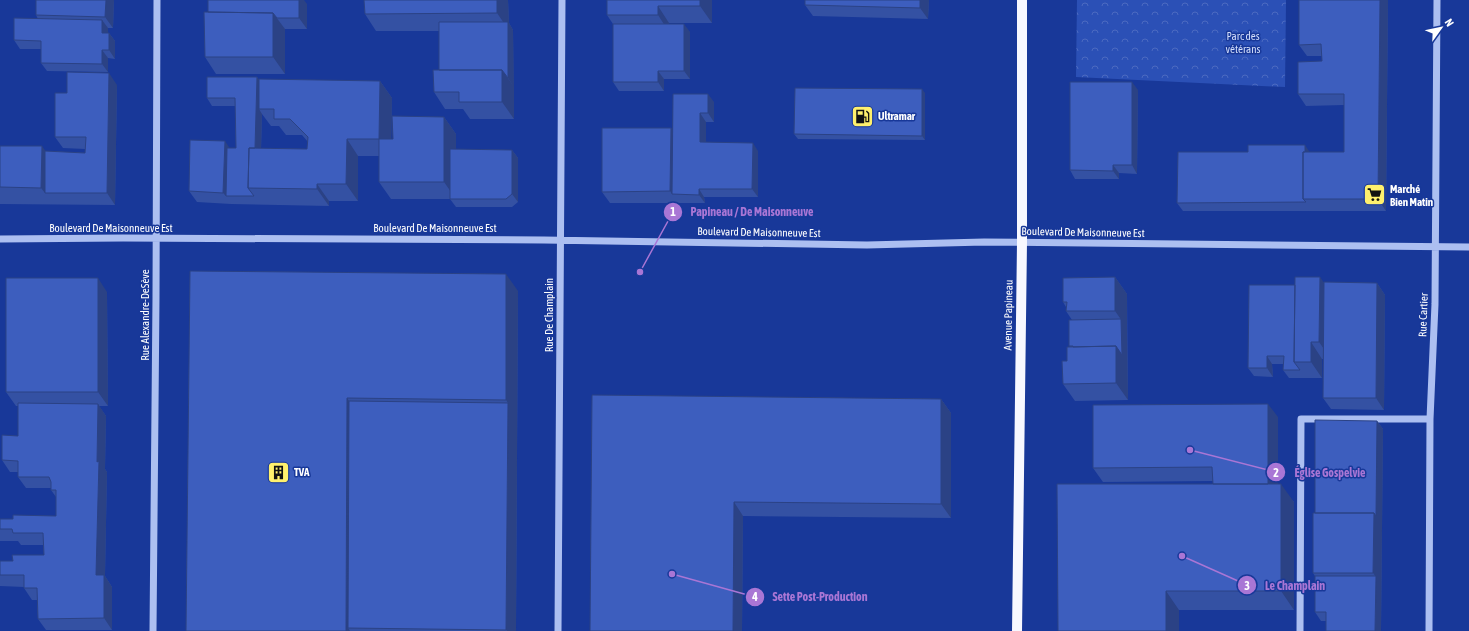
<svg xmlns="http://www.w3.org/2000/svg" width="1469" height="631" viewBox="0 0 1469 631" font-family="'Asap Condensed',sans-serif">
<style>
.park{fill:url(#park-crowns)}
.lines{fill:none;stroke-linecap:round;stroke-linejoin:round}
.minor{stroke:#acbff1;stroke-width:7}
.major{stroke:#f7f8ff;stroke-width:10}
.wall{fill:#3451a3;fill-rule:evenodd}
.shaded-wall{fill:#2b4285}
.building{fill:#3d5ebe;stroke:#2b4285}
.labels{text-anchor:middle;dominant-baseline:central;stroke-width:3;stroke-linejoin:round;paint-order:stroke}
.park-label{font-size:11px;fill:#d4dffc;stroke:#183899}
.poi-label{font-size:11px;font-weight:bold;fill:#fff;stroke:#183899;text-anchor:start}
.street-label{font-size:11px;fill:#fff;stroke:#183899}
.leader{fill:none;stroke:#a976d5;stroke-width:1.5}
.callout-dot{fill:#a976d5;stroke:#183899;stroke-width:1.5}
.mark-label{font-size:12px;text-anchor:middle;font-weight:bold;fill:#fff}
.callout-label{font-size:12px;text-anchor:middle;font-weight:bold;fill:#a976d5;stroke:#183899;stroke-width:3;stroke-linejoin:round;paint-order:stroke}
</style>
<defs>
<pattern id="park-crowns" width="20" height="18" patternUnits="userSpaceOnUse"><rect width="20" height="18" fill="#2b50b6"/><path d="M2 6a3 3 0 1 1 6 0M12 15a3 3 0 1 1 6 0" fill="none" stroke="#4b6ac1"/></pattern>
</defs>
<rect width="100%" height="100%" fill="#183899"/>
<path class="park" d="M1077 0H1286L1285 87 1076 77Z"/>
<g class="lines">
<path class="minor" d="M0 239 123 238 544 240 867 245 984 242 1469 247
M153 631 156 297 157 0
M558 631 562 0
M1300 631 1301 419H1430
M1429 631 1430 419 1435 304 1437 0"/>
<path class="major" d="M1017 631 1022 242V0"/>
</g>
<path class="wall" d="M36 0H114L113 28H108V33H109L115 41V59L108 58V72L47 71 41 63V49H20L14 40 38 19 36 15Z
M364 0H508L509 23 513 30 514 119H470L463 109H445L434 92 439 70V31H376L365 14Z
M607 0H712V23H669V24L690 32V79H664V91H619L613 82V24L607 15Z
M805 0H929L928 19 813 16 805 5Z
M1299 0H1388L1386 211H1183L1177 203 1310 152H1344V105L1306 106 1298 94 1322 61V56H1307L1299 45Z
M307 4V29H285V74H216L205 57 208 12Z
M257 77 259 80 380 81 392 98 391 139H393L444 117 456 134V149L512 150 518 158V202L512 207H456L450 199H391L379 182V156H358V201H329V206L231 204 197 202 189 191 230 148H236L235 106H212L207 98ZM262 114 271 126H279L286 135H302L308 142 307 149H261Z
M117 85 115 205 0 204V146L45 151 85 153V149L63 148 55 137 67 93Z
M1138 90 1137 174 1119 173V179H1075L1070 170Z
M925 93V140L798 139 794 134Z
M714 102V122H706V142L758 151V197H704L705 203H610L602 192 671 128 673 131Z
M190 271 518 291 516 631H186Z
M1115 277 1127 294 1128 400 1075 401 1063 384 1070 347 1069 346 1072 320 1066 311V307L1063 302Z
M1324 282 1377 283 1385 295 1384 410 1331 409 1323 398V359H1322V378H1289L1283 370V364H1272L1273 377 1254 376 1248 368 1295 285Z
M107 292 108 406H99L106 416 105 469 107 472 105 576 112 587V630H46L38 619 37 600H32L24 588V587L0 586V561H13L44 555 43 545H21L18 541H0V519H13L56 516V497L51 490V488H26L18 477V472H10L2 460 18 436V406H16L6 392Z
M592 395 941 399 951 413V518L743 516 742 631H590Z
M1278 417V484L1294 502V610H1179L1058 631 1213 484V481L1103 482 1093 468Z
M1377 421 1383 429 1381 631 1326 621H1321L1315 612V576L1313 573 1315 513Z"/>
<path class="shaded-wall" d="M106 0H114L113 28 105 17Z
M299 0H304L307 4V29L299 18Z
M497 0H508L509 23 513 30 514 87 508 78V29L497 13Z
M700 0H708L712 6V23L700 6Z
M708 0H712V6Z
M920 0H929L928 19 920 8Z
M1380 0H1388L1386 211 1378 199Z
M658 6 669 23V32L658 15Z
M273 13 285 29V74L273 57Z
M102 20 108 28V41L102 33Z
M684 24 690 32V79L684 71Z
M109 33 115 41V59L109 50Z
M102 50 108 58V72L102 64Z
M502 70 514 87V119L502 102Z
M658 71 664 79V91L658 82Z
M109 73 117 85 115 205 107 193Z
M257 77 263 85 259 109 262 114 260 188H254Z
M380 81 392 98 391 156 379 139Z
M1132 82 1138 90 1137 174 1132 165Z
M922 89 925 93V140L922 136Z
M708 94 714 102V122L708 113Z
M700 113 706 122V151L700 142Z
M444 117 456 134V199L444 182Z
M671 128 679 140 672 194 670 191Z
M347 139 358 156V201L346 184Z
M225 141 233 153 226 196 223 193Z
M753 143 758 151V197L752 189Z
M1305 145 1311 154 1306 199Z
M42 146 54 163 45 193 41 188Z
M512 150 518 158V202L512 194Z
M1113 165 1119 173V179L1113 171Z
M317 184 329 201V206L317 189Z
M699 189 704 197 705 203 699 195Z
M506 274 518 291 516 631H507L506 630 508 403 506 400Z
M1115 277 1127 294V328L1115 311Z
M1320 277 1332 294 1331 359 1319 342Z
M98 278 107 292 108 406 98 392Z
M1377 283 1385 295 1384 410 1376 398Z
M1121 319 1127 328 1128 400 1116 383V346Z
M1311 342 1322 359V378L1311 362Z
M1267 356 1272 364 1273 377 1267 368Z
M347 398 359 415 348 628 350 631H346Z
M941 399 951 413V518L941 504Z
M98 404 106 416 105 469 107 472 105 576 112 587V630L104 618 96 575 97 462Z
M1268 404 1278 417V502L1268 488Z
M1377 421 1383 429 1381 631H1375L1376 577 1373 573 1374 513Z
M1281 484 1294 502V610L1281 591Z
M734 502 743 516 742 631H733Z
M1166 591 1179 610V631H1166Z"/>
<path class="building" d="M36 0H106L105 17 36 15Z
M208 0H299V18H277L273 13 208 12Z
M364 0H497V13L365 14Z
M607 0H700V6H658V15H607Z
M805 0H920V8L805 5Z
M1299 0H1380L1378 199H1303V152H1344V94H1298V62L1322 61 1321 44 1299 45Z
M204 12 273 13V57H205Z
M14 18 102 20V33H109V50H102V64L41 63V41L14 40Z
M439 22H508V78L502 70H439Z
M613 24H684V71H658V82H613Z
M433 70H502V102H459V92H434Z
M67 72 109 73 107 193H45V151L85 153 86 137H55V93H67Z
M207 77H257L255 148H249L248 188 254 196H226L227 148H236L235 98H207Z
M259 79 380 81 379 139H393L392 116 444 117V182H379V139H347L346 184H317V189L248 188 249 148 307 149 308 137 290 119H274V109H259Z
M1070 82H1132V165H1113V171L1070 170Z
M795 88 922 89V136L794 134Z
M673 94H708V113H700V142L753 143 752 189H699V195L672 194Z
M602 128H671L670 191 602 192Z
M190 140 225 141 223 193 189 191Z
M1248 145H1305V152H1303V199L1306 202 1177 203 1178 152H1248Z
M0 146H42L41 188 0 187Z
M450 149 512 150V194L506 199H450Z
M190 271 506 274V400L347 398 346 631H186Z
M1115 277V311H1066L1067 302H1063V278Z
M1295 277H1320L1319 342H1311V362H1294Z
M6 278H98V392H6Z
M1324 282 1377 283 1376 398H1323Z
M1249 285H1295L1294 362 1300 370H1283L1284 356H1267V368H1248Z
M1121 319 1122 355 1116 346 1073 347V346H1069V320Z
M1116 346V383L1063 384 1062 361H1067V347Z
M592 395 941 399V504L734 502 733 631H590Z
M349 401 508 403 506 630 348 628Z
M18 403 98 404 97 462 99 461 96 575H104V618L38 619 37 588H24V575H0V561H13L12 555H44L43 533H13L12 529H0V519H13V515L56 516V490H51V482L49 477H18V461L2 460V435L18 436Z
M1268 404V484H1213L1212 467 1093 468V405Z
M1315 420 1377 421 1376 516 1374 513H1315Z
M1057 484H1281V591H1166V631H1058Z
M1313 513H1374L1373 573H1313Z
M1315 576H1376L1375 631H1326V612H1315Z"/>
<defs>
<symbol id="fuel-square" viewBox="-11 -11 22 22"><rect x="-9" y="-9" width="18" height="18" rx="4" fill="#fff06d" stroke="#183899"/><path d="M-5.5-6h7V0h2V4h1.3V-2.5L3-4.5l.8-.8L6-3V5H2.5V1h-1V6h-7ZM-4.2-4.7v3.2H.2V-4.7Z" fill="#111"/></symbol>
<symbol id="supermarket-square" viewBox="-11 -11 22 22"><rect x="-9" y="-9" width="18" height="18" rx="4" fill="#fff06d" stroke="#183899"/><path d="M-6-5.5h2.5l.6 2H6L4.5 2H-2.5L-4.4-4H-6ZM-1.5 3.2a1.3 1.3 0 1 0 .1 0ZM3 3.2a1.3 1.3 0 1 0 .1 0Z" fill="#111"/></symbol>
<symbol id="building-square" viewBox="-11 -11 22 22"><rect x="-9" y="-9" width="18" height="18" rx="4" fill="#fff06d" stroke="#183899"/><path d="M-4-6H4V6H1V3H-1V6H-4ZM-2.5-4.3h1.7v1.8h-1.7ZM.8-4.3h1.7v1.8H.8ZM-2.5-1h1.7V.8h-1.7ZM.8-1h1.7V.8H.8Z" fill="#111"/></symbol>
</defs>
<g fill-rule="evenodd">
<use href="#fuel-square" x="850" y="104" width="25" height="25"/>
<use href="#supermarket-square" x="1362" y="182" width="25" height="25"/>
<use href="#building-square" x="266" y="460" width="25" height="25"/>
</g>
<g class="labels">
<g class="park-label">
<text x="1243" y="36">Parc des<tspan x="1243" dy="13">vétérans</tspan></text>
</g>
<g class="poi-label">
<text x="878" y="116">Ultramar</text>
<text x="1390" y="189">Marché<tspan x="1390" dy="13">Bien Matin</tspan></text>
<text x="294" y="472">TVA</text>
</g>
<g class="street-label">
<text x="111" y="228">Boulevard De Maisonneuve Est</text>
<text x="435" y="228">Boulevard De Maisonneuve Est</text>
<text transform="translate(759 232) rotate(1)">Boulevard De Maisonneuve Est</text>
<text transform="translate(1083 232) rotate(1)">Boulevard De Maisonneuve Est</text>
<text transform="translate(145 315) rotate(-90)">Rue Alexandre-DeSève</text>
<text transform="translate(549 315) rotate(-90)">Rue De Champlain</text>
<text transform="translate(1008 315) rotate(-89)">Avenue Papineau</text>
<text transform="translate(1423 315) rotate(-88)">Rue Cartier</text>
</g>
</g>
<path class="leader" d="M640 272L673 212M1190 450L1276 472M1182 556L1247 585M672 574L755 597"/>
<g class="callout-dot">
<circle cx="640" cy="272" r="4"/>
<circle cx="1190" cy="450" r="4"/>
<circle cx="1182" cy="556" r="4"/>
<circle cx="672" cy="574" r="4"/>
<circle cx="673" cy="212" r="10"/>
<circle cx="1276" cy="472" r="10"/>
<circle cx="1247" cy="585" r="10"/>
<circle cx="755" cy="597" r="10"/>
</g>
<g class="mark-label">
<text x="673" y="216">1</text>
<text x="1276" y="477">2</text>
<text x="1247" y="590">3</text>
<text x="755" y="601">4</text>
</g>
<g class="callout-label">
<text x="752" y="216">Papineau / De Maisonneuve</text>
<text x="1330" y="477">Église Gospelvie</text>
<text x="1295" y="590">Le Champlain</text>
<text x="820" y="601">Sette Post-Production</text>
</g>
<g transform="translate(1441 28) rotate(57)" stroke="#183899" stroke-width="3" paint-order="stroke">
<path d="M0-3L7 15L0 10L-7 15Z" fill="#ffffff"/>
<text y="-6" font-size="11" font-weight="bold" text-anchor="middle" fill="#ffffff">N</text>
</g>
</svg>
